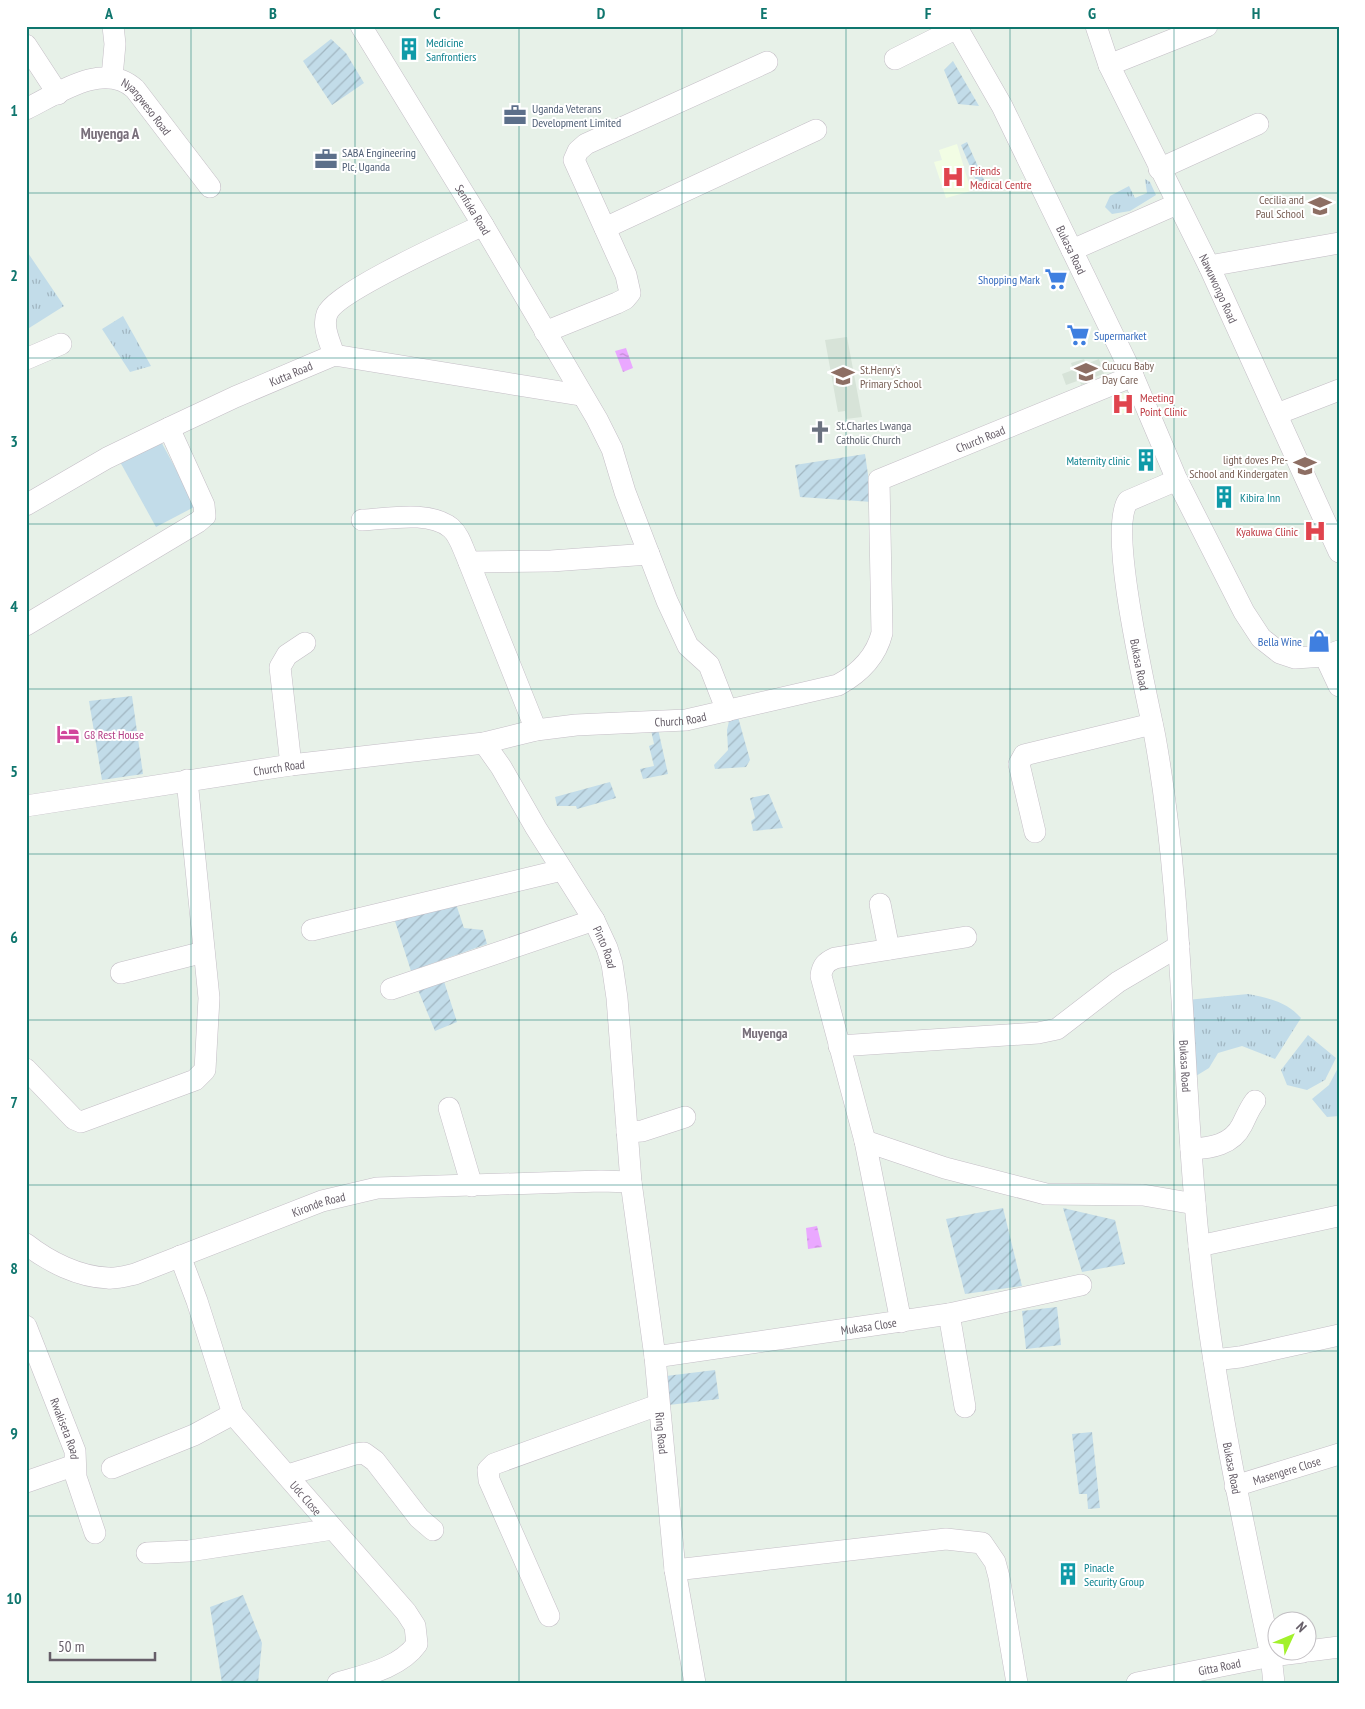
<svg xmlns="http://www.w3.org/2000/svg" width="1365" height="1709" viewBox="0 0 1365 1709" font-family="'PT Sans Narrow',sans-serif">
<style>
.education{fill:#d7e3d8}
.medical{fill:#f2fde4}
.grass{fill:url(#grass-tufts)}
.garden{fill:url(#garden-furrows)}
.pitch{fill:#c2dce9}
.water{fill:url(#water-ripples)}
.lines{fill:none;stroke-linecap:round;stroke-linejoin:round}
.minor-casing{stroke:#c4bec6;stroke-width:22}
.minor{stroke:#fff;stroke-width:21}
.grid{fill:none;stroke:#0f766e;stroke-width:1;stroke-opacity:0.55}
.labels{text-anchor:middle;dominant-baseline:central;stroke-width:4;stroke-linejoin:round;paint-order:stroke}
.culture-label{font-size:12px;fill:#0d838f;stroke:#fff;text-anchor:start}
.street-label{font-size:12px;fill:#665e68;stroke:#fff}
.service-label{font-size:12px;fill:#4e5e75;stroke:#fff;text-anchor:start}
.health-label{font-size:12px;fill:#be3a42;stroke:#fff;text-anchor:start}
.education-label{font-size:12px;fill:#785e54;stroke:#fff;text-anchor:end}
.shop-label{font-size:12px;fill:#366cbe;stroke:#fff;text-anchor:end}
.worship-label{font-size:12px;fill:#5b616d;stroke:#fff;text-anchor:start}
.hotel-label{font-size:12px;fill:#b23c85;stroke:#fff;text-anchor:start}
.neighbourhood-label{font-size:14px;font-weight:bold;fill:#786f7a;stroke:#fff}
.quarter-label{font-size:15px;font-weight:bold;fill:#786f7a;stroke:#fff}
.neatline{fill:none;stroke:#0f766e;stroke-width:2}
.grid-label{font-size:16px;text-anchor:middle;font-weight:bold;fill:#0f766e}
</style>
<defs>
<pattern id="grass-tufts" width="24" height="20" patternUnits="userSpaceOnUse" patternTransform="scale(1.25)"><rect width="24" height="20" fill="#c2dce9"/><path d="M3 7l-1-3M5 7V3M7 7l1-3M15 17l-1-3M17 17v-4M19 17l1-3" fill="none" stroke="#a1b6c1"/></pattern>
<pattern id="garden-furrows" width="10" height="10" patternUnits="userSpaceOnUse" patternTransform="scale(1.25)"><rect width="10" height="10" fill="#c2dce9"/><path d="M-1 1l2-2M0 10L10 0M9 11l2-2" fill="none" stroke="#a1b6c1"/></pattern>
<pattern id="water-ripples" width="26" height="14" patternUnits="userSpaceOnUse" patternTransform="scale(1.25)"><rect width="26" height="14" fill="#eaa8ff"/><path d="M2 4q2-2 4 0t4 0M15 11q2-2 4 0t4 0" fill="none" stroke="#c18cd2"/></pattern>
</defs>
<rect width="100%" height="100%" fill="#e7f1e8"/>
<path class="education" d="M847 337 862 417 846 419 845 411 838 412 825 340Z
M1084 359 1086 364 1099 359 1104 374 1088 379 1089 382 1081 385 1080 380 1066 385 1062 374 1073 370 1071 363Z"/>
<path class="medical" d="M957 144 971 191 946 198 934 162 942 160 939 150Z
M1125 393 1131 411 1121 414 1115 396Z"/>
<path class="grass" d="M1145 179 1150 182 1156 195 1130 211 1112 214 1105 207 1110 196 1129 186 1135 198 1147 193Z
M26 250 64 306 26 330Z
M123 316 151 366 130 372 102 329Z
M1248 994C1269 998 1287 1002 1301 1018L1275 1059 1242 1046 1218 1053 1209 1068 1191 1079 1187 1000Z
M1308 1035 1336 1058 1325 1080 1307 1090 1287 1085 1281 1070Z
M1339 1066V1116L1327 1117 1312 1099 1329 1085Z"/>
<path class="garden" d="M331 39 346 53 364 83 332 105 303 61Z
M953 61 979 106 958 104 944 70Z
M967 142 984 180 977 183 961 145Z
M865 454 872 502 800 497 795 465Z
M132 696 143 774 102 780 89 701Z
M730 717H738L750 760 746 767 715 769 714 765 728 750 727 730Z
M658 729 668 774 643 779 640 769 654 766 649 746 654 744 651 730Z
M610 782 616 798 577 809 576 806H557L555 797Z
M769 794 783 828 753 831 751 821 755 818 750 798Z
M455 901 464 928 483 930 487 944 411 971 393 915Z
M442 975 457 1022 435 1031 416 985Z
M1003 1208 1022 1286 965 1294 946 1219Z
M1063 1208 1115 1220 1125 1264 1082 1272Z
M1057 1307 1061 1345 1026 1349 1022 1311Z
M715 1370 719 1399 669 1405 666 1376Z
M1092 1432 1100 1508 1088 1509 1087 1494H1079L1072 1434Z
M243 1595 262 1643 258 1683H222L210 1607Z"/>
<path class="pitch" d="M159 438 196 506 156 527 119 460Z"/>
<path class="water" d="M626 348 633 368 623 372 615 351Z
M817 1226 822 1247 808 1249 806 1228Z"/>
<g class="lines">
<defs>
<g id="minor">
<path id="s1" d="M361 26 483 225 597 419 612 449 625 492 667 601 688 646 709 665 727 711"/>
<path id="s2" d="M956 26 1002 106 1133 376 1177 480 1244 612 1261 638 1280 653 1295 658 1325 656 1339 651"/>
<path id="s3" d="M1096 26 1109 65 1209 266 1339 552"/>
<path d="M26 45 58 94"/>
<path d="M895 59 957 28"/>
<path d="M1109 65 1207 26"/>
<path d="M112 77 115 44 113 26"/>
<path id="s4" d="M26 109C57 94 104 60 135 89L210 187"/>
<path d="M1159 169 1258 124"/>
<path d="M605 228 816 130"/>
<path d="M1072 250 1177 204"/>
<path d="M1209 266 1339 243"/>
<path d="M545 332 617 303 625 299 630 293 626 275 574 160 578 151 586 144 767 62"/>
<path d="M334 355C330 342 322 327 327 314 335 292 456 238 483 225"/>
<path d="M26 359 61 344"/>
<path d="M1277 414 1339 390"/>
<path id="s5" d="M1177 480 1128 501C1107 530 1147 696 1155 737 1185 905 1181 1076 1199 1245 1213 1384 1242 1519 1271 1656L1274 1683"/>
<path id="s6" d="M26 505 107 458 169 428 235 397 334 355 580 395"/>
<path d="M362 520C388 519 429 510 451 528 459 535 462 546 466 555L536 730"/>
<path d="M469 562 551 561 649 554"/>
<path d="M26 625 198 522 205 516 204 505 169 428"/>
<path d="M1325 656 1339 686"/>
<path id="s7" d="M484 743 501 767 536 828 594 920 607 948 612 964 617 998 631 1182 655 1357 675 1570 695 1683"/>
<path d="M291 765 280 667 287 655 305 643"/>
<path id="s8" d="M26 806 291 765 484 743 536 730 576 725 686 720 838 685C860 673 876 657 882 633L879 480 1133 376"/>
<path d="M1035 832 1019 764 1024 755 1152 724"/>
<path d="M880 904 889 949"/>
<path d="M312 930 562 870"/>
<path d="M121 973 204 952"/>
<path d="M391 989 594 920"/>
<path d="M839 1046 1038 1033 1057 1029 1118 982 1179 946"/>
<path d="M26 1069 74 1119 81 1122 195 1080 205 1070 209 998 187 780"/>
<path d="M449 1108 472 1186"/>
<path d="M627 1132 642 1131 685 1117"/>
<path d="M865 1141 945 1168 1046 1194 1143 1195 1195 1204"/>
<path d="M1191 1149C1211 1148 1232 1145 1242 1125 1246 1117 1249 1109 1255 1101"/>
<path id="s9" d="M26 1244C49 1262 79 1277 108 1278 116 1279 126 1276 135 1274L322 1201 377 1188 601 1181 631 1182"/>
<path d="M1199 1246 1338 1216"/>
<path id="s10" d="M180 1256 197 1301 233 1414 406 1612 415 1626 417 1644C400 1668 365 1675 338 1683"/>
<path d="M949 1314 965 1407"/>
<path d="M901 1322 865 1141 821 976C822 966 826 962 835 958L966 937"/>
<path id="s11" d="M26 1326 75 1451 76 1477 95 1533"/>
<path id="s12" d="M655 1357 949 1314 1081 1285"/>
<path d="M1214 1360 1240 1357 1339 1335"/>
<path d="M112 1468 194 1435 233 1414"/>
<path d="M288 1475 355 1454 364 1453 375 1461 419 1518 433 1530"/>
<path d="M26 1482 75 1465"/>
<path id="s13" d="M1235 1486 1339 1454"/>
<path d="M147 1553 189 1551 333 1529"/>
<path d="M675 1570 946 1539 982 1543 995 1562 999 1577 1017 1683"/>
<path d="M549 1616 489 1480 488 1470 494 1464 658 1405"/>
<path d="M1308 1651 1339 1647"/>
<path id="s14" d="M1137 1683 1271 1656 1303 1652"/>
</g>
</defs>
<use href="#minor" class="minor-casing"/>
<use href="#minor" class="minor"/>
</g>
<path class="grid" d="M191 26V1683M355 26V1683M519 26V1683M682 26V1683M846 26V1683M1010 26V1683M1174 26V1683M26 193H1339M26 358H1339M26 524H1339M26 689H1339M26 854H1339M26 1020H1339M26 1185H1339M26 1351H1339M26 1516H1339"/>
<defs>
<symbol id="building-bare" viewBox="-9 -9 18 18"><path d="M-4-6H4V6H1V3H-1V6H-4ZM-2.5-4.3h1.7v1.8h-1.7ZM.8-4.3h1.7v1.8H.8ZM-2.5-1h1.7V.8h-1.7ZM.8-1h1.7V.8H.8Z" fill="#0f9aa8" stroke="#fff" stroke-width="2.5" paint-order="stroke"/></symbol>
<symbol id="office-bare" viewBox="-9 -9 18 18"><path d="M-6-3h4V-5.5h4V-3h4V5H-6ZM-1-4.5V-3h2v-1.5ZM-6 0V1H6V0Z" fill="#5c6f8a" stroke="#fff" stroke-width="2.5" paint-order="stroke"/></symbol>
<symbol id="hospital-bare" viewBox="-9 -9 18 18"><path d="M-5-5h3v3.5h4V-5h3V5h-3V1.5h-4V5h-3Z" fill="#e0444e" stroke="#fff" stroke-width="2.5" paint-order="stroke"/></symbol>
<symbol id="school-bare" viewBox="-9 -9 18 18"><path d="M0-5L7-2L0 1L-7-2ZM-4 1L0 2.5L4 1V4Q0 6-4 4Z" fill="#8d6e63" stroke="#fff" stroke-width="2.5" paint-order="stroke"/></symbol>
<symbol id="supermarket-bare" viewBox="-9 -9 18 18"><path d="M-6-5.5h2.5l.6 2H6L4.5 2H-2.5L-4.4-4H-6ZM-1.5 3.2a1.3 1.3 0 1 0 .1 0ZM3 3.2a1.3 1.3 0 1 0 .1 0Z" fill="#3f7fe0" stroke="#fff" stroke-width="2.5" paint-order="stroke"/></symbol>
<symbol id="church-bare" viewBox="-9 -9 18 18"><path d="M-1.2-6h2.4v3.5h3.3v2.4h-3.3V6h-2.4V-.1h-3.3v-2.4h3.3Z" fill="#6b7280" stroke="#fff" stroke-width="2.5" paint-order="stroke"/></symbol>
<symbol id="shop-bare" viewBox="-9 -9 18 18"><path d="M-5-2.5h2.3a2.7 3.5 0 0 1 5.4 0H5L5.5 6h-11ZM-1.5-2.5h3a1.5 2.3 0 0 0-3 0Z" fill="#3f7fe0" stroke="#fff" stroke-width="2.5" paint-order="stroke"/></symbol>
<symbol id="hotel-bare" viewBox="-9 -9 18 18"><path d="M-6-4.5h1.5V1H6V5H4.5V3h-9V5H-6ZM-4 0a1.8 1.8 0 1 1 3.6 0ZM.5 0V-2.5h3Q6-2.5 6 0Z" fill="#d1479c" stroke="#fff" stroke-width="2.5" paint-order="stroke"/></symbol>
</defs>
<g fill-rule="evenodd">
<use href="#building-bare" x="393" y="33" width="32" height="32"/>
<use href="#office-bare" x="499" y="99" width="32" height="32"/>
<use href="#office-bare" x="310" y="143" width="32" height="32"/>
<use href="#hospital-bare" x="937" y="161" width="32" height="32"/>
<use href="#school-bare" x="1304" y="190" width="32" height="32"/>
<use href="#supermarket-bare" x="1040" y="263" width="32" height="32"/>
<use href="#supermarket-bare" x="1062" y="319" width="32" height="32"/>
<use href="#school-bare" x="1070" y="356" width="32" height="32"/>
<use href="#school-bare" x="827" y="360" width="32" height="32"/>
<use href="#hospital-bare" x="1107" y="388" width="32" height="32"/>
<use href="#church-bare" x="804" y="416" width="32" height="32"/>
<use href="#building-bare" x="1130" y="444" width="32" height="32"/>
<use href="#school-bare" x="1289" y="450" width="32" height="32"/>
<use href="#building-bare" x="1208" y="481" width="32" height="32"/>
<use href="#hospital-bare" x="1299" y="515" width="32" height="32"/>
<use href="#shop-bare" x="1303" y="625" width="32" height="32"/>
<use href="#hotel-bare" x="52" y="718" width="32" height="32"/>
<use href="#building-bare" x="1052" y="1558" width="32" height="32"/>
</g>
<g class="labels">
<g class="culture-label">
<text x="426" y="42">Medicine<tspan x="426" dy="14">Sanfrontiers</tspan></text>
<text x="1130" y="460" text-anchor="end">Maternity clinic</text>
<text x="1240" y="497">Kibira Inn</text>
<text x="1084" y="1567">Pinacle<tspan x="1084" dy="14">Security Group</tspan></text>
</g>
<g class="street-label">
<text stroke="none"><textPath href="#s4" startOffset="139">Nyangweso Road</textPath></text>
<text stroke="none"><textPath href="#s1" startOffset="215">Senfuka Road</textPath></text>
<text stroke="none"><textPath href="#s2" startOffset="252">Bukasa Road</textPath></text>
<text stroke="none"><textPath href="#s3" startOffset="290">Nawuwongo Road</textPath></text>
<text stroke="none"><textPath href="#s6" startOffset="296">Kutta Road</textPath></text>
<text stroke="none"><textPath href="#s8" startOffset="1155">Church Road</textPath></text>
<text stroke="none"><textPath href="#s5" startOffset="219">Bukasa Road</textPath></text>
<text stroke="none"><textPath href="#s8" startOffset="661">Church Road</textPath></text>
<text stroke="none"><textPath href="#s8" startOffset="256">Church Road</textPath></text>
<text stroke="none"><textPath href="#s7" startOffset="238">Pinto Road</textPath></text>
<text stroke="none"><textPath href="#s5" startOffset="624">Bukasa Road</textPath></text>
<text stroke="none"><textPath href="#s9" startOffset="314">Kironde Road</textPath></text>
<text stroke="none"><textPath href="#s12" startOffset="216">Mukasa Close</textPath></text>
<text stroke="none"><textPath href="#s11" startOffset="110">Rwakiseta Road</textPath></text>
<text stroke="none"><textPath href="#s7" startOffset="728">Ring Road</textPath></text>
<text stroke="none"><textPath href="#s5" startOffset="1029">Bukasa Road</textPath></text>
<text stroke="none"><textPath href="#s13" startOffset="54">Masengere Close</textPath></text>
<text stroke="none"><textPath href="#s10" startOffset="278">Udc Close</textPath></text>
<text stroke="none"><textPath href="#s14" startOffset="84">Gitta Road</textPath></text>
</g>
<g class="service-label">
<text x="532" y="108">Uganda Veterans<tspan x="532" dy="14">Development Limited</tspan></text>
<text x="342" y="152">SABA Engineering<tspan x="342" dy="14">Plc, Uganda</tspan></text>
</g>
<g class="health-label">
<text x="970" y="170">Friends<tspan x="970" dy="14">Medical Centre</tspan></text>
<text x="1140" y="397">Meeting<tspan x="1140" dy="14">Point Clinic</tspan></text>
<text x="1298" y="531" text-anchor="end">Kyakuwa Clinic</text>
</g>
<g class="education-label">
<text x="1304" y="199">Cecilia and<tspan x="1304" dy="14">Paul School</tspan></text>
<text x="1102" y="365" text-anchor="start">Cucucu Baby<tspan x="1102" dy="14">Day Care</tspan></text>
<text x="860" y="369" text-anchor="start">St.Henry's<tspan x="860" dy="14">Primary School</tspan></text>
<text x="1288" y="459">light doves Pre-<tspan x="1288" dy="14">School and Kindergaten</tspan></text>
</g>
<g class="shop-label">
<text x="1040" y="279">Shopping Mark</text>
<text x="1094" y="335" text-anchor="start">Supermarket</text>
<text x="1302" y="641">Bella Wine</text>
</g>
<g class="worship-label">
<text x="836" y="425">St.Charles Lwanga<tspan x="836" dy="14">Catholic Church</tspan></text>
</g>
<g class="hotel-label">
<text x="84" y="734">G8 Rest House</text>
</g>
<g class="neighbourhood-label">
<text x="765" y="1033">Muyenga</text>
</g>
<g class="quarter-label">
<text x="110" y="133">Muyenga A</text>
</g>
</g>
<rect width="1365" height="1709" fill="none" stroke="#ffffff" stroke-width="55"/>
<g transform="translate(1292 1636) rotate(46)"><circle r="24" fill="#ffffff" stroke="#c2bfc3"/>
<path d="M0-4L9 19L0 12L-9 19Z" fill="#a2f12c"/>
<text y="-8" font-size="14" font-weight="bold" text-anchor="middle" fill="#665e68">N</text>
</g>
<path d="M50 1652v8h105v-8" fill="none" stroke="#665e68" stroke-width="2.5"/>
<text x="58" y="1652" font-size="15" fill="#665e68" stroke="#ffffff" stroke-width="4" paint-order="stroke">50 m</text>
<rect x="28" y="28" width="1310" height="1654" class="neatline"/>
<g class="grid-label">
<text x="109" y="19">A</text>
<text x="273" y="19">B</text>
<text x="437" y="19">C</text>
<text x="601" y="19">D</text>
<text x="764" y="19">E</text>
<text x="928" y="19">F</text>
<text x="1092" y="19">G</text>
<text x="1256" y="19">H</text>
<text x="14" y="116">1</text>
<text x="14" y="281">2</text>
<text x="14" y="447">3</text>
<text x="14" y="612">4</text>
<text x="14" y="777">5</text>
<text x="14" y="943">6</text>
<text x="14" y="1108">7</text>
<text x="14" y="1274">8</text>
<text x="14" y="1439">9</text>
<text x="14" y="1604">10</text>
</g>
</svg>
